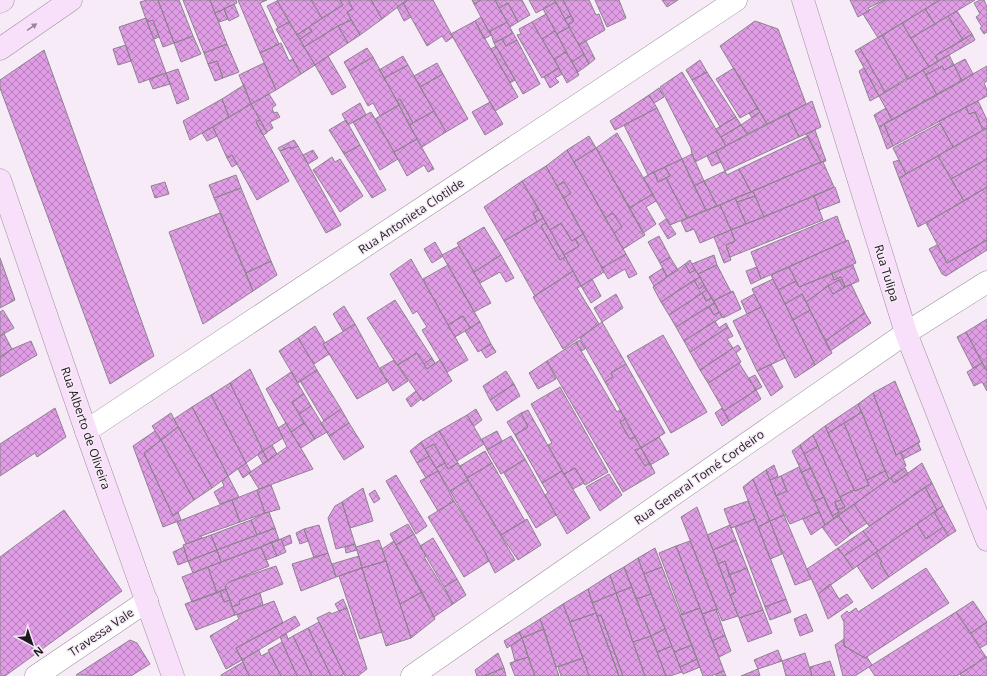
<svg xmlns="http://www.w3.org/2000/svg" width="987" height="676" viewBox="0 0 987 676" font-family="'Open Sans',sans-serif">
<style>
.building{fill:url(#building-cross-hatch);stroke:#8d838e}
.lines{fill:none;stroke-linecap:round;stroke-linejoin:round}
.street-casing{stroke:#9b909b;stroke-width:23}
.secondary-casing{stroke:#9b909b;stroke-width:23}
.street{stroke:#fff;stroke-width:22}
.secondary{stroke:#f8e0fa;stroke-width:22}
.oneway{fill:#968797}
.labels{text-anchor:middle;dominant-baseline:central;stroke-width:3;stroke-linejoin:round;paint-order:stroke}
.street-label{font-size:12px;fill:#1e1a1e;stroke:#f6ebf7}
</style>
<defs>
<pattern id="building-cross-hatch" width="8" height="8" patternUnits="userSpaceOnUse"><rect width="8" height="8" fill="#e09de6"/><path d="M0 0l8 8M0 8l8-8" fill="none" stroke="#b57fba"/></pattern>
</defs>
<rect width="100%" height="100%" fill="#f6ebf7"/>
<path class="building" d="M147 0H158L174 43 163 47 153 20 147 22 140 2Z
M158 0H179L193 36 174 43Z
M183 0H210L227 44 204 53Z
M210 0H236L237 3 215 13Z
M238 0H267L260 3 279 44 260 53Z
M277 0H311L322 18 297 35Z
M311 0H340L343 5 322 18Z
M342 0H348L353 9 347 12 351 20 338 26 304 47 300 39 312 31 309 27 343 5 340 1Z
M348 0H371L382 19 360 35 347 12 353 9Z
M371 0H407L382 19Z
M407 0H433L453 37 446 42 442 36 427 46 403 3Z
M472 0H481L474 4Z
M481 0H495L507 22 489 32 474 4Z
M495 0H522L530 15 518 22 508 3 499 8Z
M529 0H554L556 2 536 13Z
M557 0H563L571 16 565 19 555 1Z
M563 0H589L596 15 599 14 605 30 579 45 568 25 574 21Z
M595 0H619L626 18 607 27Z
M662 0H678L667 7Z
M850 0H885L868 8 870 10 858 17Z
M886 0H940L878 38 863 14Z
M940 0H975L935 24 925 9Z
M980 0H984L987 7V32L984 34 980 28 982 27 976 17 980 14 974 3Z
M277 1 289 22 278 28 267 6Z
M556 2 569 27 557 34 543 9Z
M403 3 411 17 404 21 397 7Z
M508 3 518 22 510 27 499 8Z
M234 4 239 16 229 21 224 9Z
M224 9 228 19 219 22 215 13Z
M925 9 935 24 911 38 902 23Z
M957 11 972 34 963 40 948 16Z
M546 14 555 31 542 39 532 22Z
M571 16 574 21 568 25 565 19Z
M948 16 963 40 935 56 938 61 929 67 911 38Z
M481 17 491 35 484 39 475 21Z
M146 18 166 73 139 83 119 27Z
M153 20 159 37 154 39 147 22Z
M351 20 360 35 348 43 338 26Z
M475 21 518 97 495 111 451 34Z
M755 21 778 29 806 104 767 124 720 46Z
M289 22 315 65 301 74 276 29Z
M507 22 513 33 494 43 490 31Z
M532 22 559 68 542 78 517 35 521 34 519 29Z
M902 23 929 67 908 79 882 35Z
M338 26 348 43 315 65 304 47Z
M309 27 312 31 300 39 297 35Z
M569 27 584 54 572 62 557 34Z
M555 31 566 52 554 59 542 39Z
M513 33 517 40 506 46 502 39Z
M972 34 975 40 949 55 938 61 935 56Z
M882 35 907 78 885 92 860 48Z
M193 36 201 54 181 62 174 43Z
M502 39 506 46 517 40 540 84 523 94 494 43Z
M586 41 595 59 589 64 579 45Z
M281 43 289 61 293 59 301 74 276 90 260 53Z
M227 44 239 72 223 78 217 61 208 64 204 53Z
M126 45 131 61 118 65 113 49Z
M496 46 515 80 510 83 491 49Z
M367 48 373 57 349 71 344 62Z
M860 48 885 92 879 96 855 51Z
M44 50 154 356 110 384 0 88V80Z
M566 52 579 75 567 83 554 59Z
M584 54 589 64 578 72 572 62Z
M949 55 954 65 944 70 942 66 926 75 923 70Z
M328 56 346 87 332 95 315 65Z
M403 56 408 65 384 78 379 70Z
M373 57 399 105 380 116 373 103 368 106 349 71Z
M965 59 973 74 962 81 954 65Z
M700 60 707 72 692 80 686 70Z
M217 61 223 78 215 81 208 64Z
M264 63 276 90 251 104 239 75Z
M437 63 443 74 420 87 414 76Z
M408 65 434 111 413 123 400 99 397 101 384 78Z
M954 65 962 81 937 95 926 75 942 66 944 70Z
M987 66V81L984 83 987 90V96L893 146 884 124Z
M559 68 562 74 555 78 559 82 550 88 544 77Z
M734 68 758 108 740 118 716 79Z
M864 68 879 96 870 101 859 71Z
M178 69 189 99 177 104 166 73Z
M923 70 937 95 892 120 879 96Z
M682 72 726 146 695 162 692 154 691 148 660 87Z
M707 72 736 117 720 127 692 80Z
M166 73 170 84 153 89 149 79Z
M443 74 468 119 446 132 420 87Z
M244 85 251 104 229 117 222 99Z
M659 88 664 97 654 103 649 95Z
M269 94 276 105 272 108 274 113 277 112 280 117 270 122 273 128 267 132 251 104Z
M649 95 657 108 615 130 610 121Z
M222 99 229 117 190 140 183 121Z
M400 99 413 123 409 125 397 101Z
M812 101 821 127 799 137 788 114Z
M978 101 987 120V128L983 130 975 112 969 114 966 107Z
M490 102 503 124 485 135 472 112Z
M360 103 366 115 348 125 342 114Z
M251 104 260 120 256 122 289 181 257 200 232 155 227 158 213 127Z
M399 105 417 139 394 152 375 119Z
M966 107 969 114 975 112 983 130 953 147 939 121Z
M657 108 682 159 648 175 624 125Z
M758 108 760 112 752 118 749 113Z
M886 108 892 120 879 127 874 115Z
M434 111 446 132 422 147 409 125Z
M371 112 398 159 380 170 353 122Z
M760 112 767 124 747 134 741 125Z
M788 114 799 137 725 171 716 151Z
M736 117 741 125 721 137 716 129Z
M260 120 267 133 263 135 256 122Z
M346 120 360 145 344 154 329 130Z
M940 123 953 147 906 174 893 148Z
M884 124 893 146 887 149 879 127Z
M741 125 747 134 726 146 721 137Z
M213 127 217 136 207 141 202 133Z
M987 128V159L951 179 938 156Z
M815 130 826 161 821 162 806 134Z
M617 133 653 194 629 208 596 148Z
M589 136 596 148 574 162 567 150Z
M808 136 821 162 751 192 739 169Z
M417 139 434 169 428 172 424 165 407 176 394 152Z
M294 140 298 146 291 149 290 147 280 151 278 148Z
M360 145 386 190 372 198 344 154Z
M298 146 341 225 326 233 280 151 290 147 291 149Z
M596 148 645 235 623 249 614 233 622 227 613 213 605 218 574 162Z
M313 150 318 158 308 164 303 155Z
M567 150 626 254 602 268 564 198 571 193 564 182 557 186 546 166Z
M716 151 721 162 712 166 707 156Z
M692 154 704 181 694 186 682 159Z
M232 155 237 164 232 167 227 158Z
M938 156 964 201 918 227 899 178Z
M332 157 335 162 340 159 363 196 340 212 313 170Z
M682 159 706 210 687 218 666 178 670 176 665 167Z
M987 159V187L964 201 951 179Z
M899 160 906 174 899 178 893 162Z
M821 162H823L834 187 764 217 753 191Z
M546 166 583 234 572 241 561 223 550 230 522 181Z
M665 167 670 176 658 182 654 172Z
M739 169 751 192 717 206 704 181 725 171 727 175Z
M654 172 658 182 666 178 687 218 670 225 643 178Z
M236 175 241 188 214 198 209 185Z
M522 181 539 209 533 213 537 222 504 241 484 207Z
M704 181 717 206 706 210 694 186Z
M165 182 169 194 155 198 151 186Z
M564 182 571 193 564 198 557 186Z
M835 187 840 202 819 210 814 196Z
M987 187V240L947 263 926 223Z
M241 188 271 261 246 273 214 198Z
M753 191 755 196 737 202 735 198Z
M653 194 656 201 646 207 656 224 643 233 629 208Z
M755 196 764 217 746 224 737 202Z
M814 196 823 220 730 257 726 245 735 241 731 230Z
M735 198 746 224 731 230 720 205Z
M720 205 731 230 700 243 694 229 686 232 681 221Z
M539 209 543 218 537 222 533 213Z
M220 213 253 291 203 324 169 232Z
M613 213 622 227 614 233 605 218Z
M837 216 846 241 761 279 751 252Z
M543 218 546 223 541 226 560 260 565 257 573 271 535 296 504 241Z
M666 219 676 234 668 239 659 224Z
M546 223 565 257 560 260 541 226Z
M561 223 572 241 575 239 579 246 564 255 550 230Z
M484 227 501 255 474 272 457 243Z
M731 230 735 241 726 245 731 260 724 263 714 237Z
M583 234 604 272 581 286 564 255 579 246 575 239Z
M659 236 670 257 660 263 648 242Z
M848 240 856 263 799 287 789 267Z
M987 240V250L946 276 942 274 929 249 937 245 947 263Z
M435 242 443 256 432 263 424 249Z
M459 246 491 303 474 312 442 255Z
M626 254 637 274 629 278 625 269 608 279 602 268Z
M501 255 514 278 506 282 500 272 480 283 474 272Z
M714 255 717 265 698 274 692 264Z
M670 257 678 270 667 277 660 263Z
M0 258 15 300 0 308Z
M411 259 468 360 447 372 422 330 427 327 417 311 413 314 390 274Z
M690 260 695 270 690 273 685 264Z
M271 261 277 275 253 291 246 273Z
M685 264 690 273 695 270 700 277 661 302 653 287Z
M448 265 480 322 470 328 463 316 448 325 423 279Z
M717 265 731 292 713 301 698 274Z
M853 265 859 281 845 287 841 277 834 280 832 274Z
M757 267 761 279 751 284 746 271Z
M789 267 796 281 778 290 771 275Z
M663 268 667 277 654 286 649 277Z
M573 271 581 286 577 288 599 324 563 349 533 297Z
M832 274 834 280 841 277 845 287 844 288 839 280 828 286 806 302 802 294 785 304 778 290 796 281 799 287Z
M700 277 704 285 699 289 694 280Z
M592 279 601 296 591 303 581 286Z
M773 279 815 365 795 378 752 289Z
M694 280 699 289 704 285 707 290 669 315 661 302Z
M839 280 844 288 833 294 828 286Z
M851 284 865 313 825 341 806 302 828 286 833 294 845 287Z
M707 290 712 298 706 301 702 293Z
M733 291 741 309 723 318 713 301Z
M702 293 706 301 712 298 715 303 676 327 669 315Z
M616 294 623 308 602 322 594 308Z
M754 294 761 307 747 314 741 301Z
M802 294 810 310 793 320 785 304Z
M395 300 432 358 424 364 417 353 397 365 367 318Z
M715 303 719 312 714 315 709 306Z
M344 306 355 324 343 331 333 314Z
M709 306 714 315 719 312 722 317 684 341 676 327Z
M761 307 785 358 757 371 733 321Z
M3 310 14 328 0 336V312Z
M810 310 832 353 815 365 793 320Z
M865 313 871 323 830 351 825 341Z
M463 316 470 328 455 337 448 325Z
M987 319V371L966 332Z
M715 321 719 328 726 323 728 327 690 352 684 341Z
M480 322 491 344 478 352 465 331Z
M602 322 626 364 611 373 613 377 605 382 580 338Z
M355 324 387 382 357 399 323 344Z
M315 326 325 343 323 344 329 354 314 364 298 338Z
M728 327 733 336 727 339 733 348 700 370 690 352Z
M966 332 982 363 973 368 957 337Z
M4 334 12 349 0 357V336Z
M663 335 707 412 671 433 627 356Z
M298 338 317 370 298 383 279 351Z
M580 340 585 349 581 351 576 342Z
M31 341 37 355 0 377V357L12 349Z
M576 342 617 412 620 410 625 419 620 422 630 439 635 437 641 448 635 450 645 466 650 463 655 473 623 492 547 361Z
M491 344 496 352 486 358 481 350Z
M738 345 741 349 736 353 741 362 708 383 700 370Z
M417 353 427 369 440 360 452 381 423 401 398 365Z
M432 358 435 363 427 369 424 364Z
M394 360 408 381 393 391 380 368Z
M547 361 556 379 538 389 529 373Z
M739 363 756 390 724 411 708 383Z
M982 363 987 371V391L982 382 974 386 967 372Z
M626 364 665 433 641 448 605 382 613 377 611 373Z
M771 364 783 387 771 396 757 371Z
M250 369 283 438 263 451 230 383Z
M317 370 341 409 324 421 300 381Z
M506 371 514 384 490 400 483 386Z
M291 372 304 394 292 402 304 423 291 432 266 389Z
M755 375 762 387 756 390 749 378Z
M895 381 920 442 896 455 873 393Z
M230 383 263 451 246 463 211 395Z
M514 384 520 396 497 411 490 400Z
M560 387 608 472 585 485 575 468 564 474 548 445 552 443 531 404Z
M756 390 761 399 729 421 724 411Z
M416 391 421 399 411 407 406 399Z
M873 393 896 455 901 453 906 466 889 479 858 404Z
M304 394 311 406 299 414 292 402Z
M211 395 246 463 228 476 192 407Z
M858 404 862 412 828 433 825 426Z
M311 406 327 432 315 439 299 414Z
M192 407 228 476 212 488 174 419Z
M55 408 66 437 37 457 35 453 0 476V444Z
M722 408 729 421 722 426 715 413Z
M341 409 349 423 329 436 321 423Z
M476 409 482 420 474 426 467 415Z
M528 410 562 471 542 483 515 435 528 427 521 413Z
M862 412 885 471 867 480 844 423Z
M171 413 178 427 161 440 152 426Z
M521 413 528 427 515 435 507 422Z
M467 415 484 444 457 461 439 431Z
M625 419 635 437 630 439 620 422Z
M286 423 313 469 259 489 249 473 287 447 278 428Z
M304 423 315 439 301 448 291 432Z
M349 423 364 447 344 460 329 436Z
M844 423 869 485 855 491 828 433Z
M825 426 854 490 840 497 813 435Z
M178 427 212 488 194 500 161 440Z
M155 431 161 440 144 453 173 516 178 512 181 520 163 527 133 446Z
M439 431 458 463 448 469 434 444 425 449 421 442Z
M497 431 502 441 487 450 482 439Z
M813 435 818 446 804 454 800 445Z
M511 436 525 459 501 474 487 450Z
M659 437 669 454 650 465 641 448Z
M161 440 194 500 173 516 144 453Z
M421 442 429 456 417 463 410 451Z
M918 443 921 450 903 459 901 453Z
M434 444 445 463 436 468 425 449Z
M272 445 277 454 268 461 263 451Z
M800 445 811 468 802 472 792 451Z
M818 446 841 500 835 502 839 512 832 516 804 454Z
M641 448 650 463 645 466 635 450Z
M263 451 268 461 263 464 258 455Z
M485 451 492 463 467 478 460 466Z
M429 456 438 471 426 478 417 463Z
M525 459 556 515 536 528 504 473Z
M246 463 251 472 243 478 238 469Z
M445 463 448 469 458 463 468 480 450 491 436 468Z
M492 463 525 521 501 535 467 478Z
M922 463 932 483 869 526 854 504 889 479 891 478 894 483Z
M774 465 778 476 770 480 766 470Z
M799 467 819 512 790 524 776 496 787 491 781 476Z
M575 468 584 483 573 489 564 474Z
M811 468 824 497 815 501 802 472Z
M905 468 908 474 894 483 891 478Z
M766 470 784 515 770 521 753 479Z
M438 471 454 501 438 511 420 481Z
M562 471 590 518 567 534 545 495 548 493 542 483Z
M885 471 889 479 834 519 832 516 839 512 837 510 845 507 840 497 854 490 855 491 869 485 867 480Z
M609 474 622 495 600 511 586 487Z
M396 475 427 526 416 534 386 481Z
M228 476 239 497 220 504 214 492 224 486 222 481Z
M781 476 787 491 776 496 770 480Z
M753 479 770 521 758 527 743 487Z
M468 480 515 560 495 573 489 561 485 552 450 491Z
M932 483 943 506 937 510 925 487Z
M271 485 280 509 269 512 265 513 257 490Z
M925 487 937 510 878 551 863 531Z
M363 488 373 521 350 528 342 502Z
M257 490 265 513 240 522 232 500Z
M375 490 380 499 374 503 369 494Z
M824 497 834 519 825 525 815 501Z
M232 500 240 522 201 536 202 538 186 544 177 522Z
M841 500 845 507 837 510 835 502Z
M454 501 485 552 489 561 464 577 428 517Z
M748 501 755 519 731 528 724 509Z
M342 502 355 544 336 549 328 518 335 506Z
M854 504 867 523 851 534 838 515Z
M943 506 956 531 948 536 934 512Z
M697 507 738 616 722 621 681 517Z
M64 510 122 591 5 676H0V557Z
M269 512 275 528 257 535 251 520 265 513Z
M819 512 825 525 811 535 803 519Z
M934 512 943 527 926 539 917 524Z
M784 515 811 579 795 585 770 521Z
M838 515 851 534 836 546 822 527Z
M527 519 541 545 518 560 501 535Z
M755 519 786 599 765 607 735 527Z
M251 520 257 535 217 550 211 535Z
M770 521 782 554 770 559 758 527Z
M408 524 414 534 396 545 390 534Z
M917 524 926 539 943 527 948 536 889 577 880 563 882 562 876 552Z
M319 525 328 553 314 558 304 529Z
M730 525 736 540 713 550 707 535Z
M275 528 279 540 221 562 217 550Z
M304 529 308 541 300 544 296 533Z
M863 531 869 539 844 556 838 548Z
M414 534 426 556 424 557 453 604 434 617 396 545Z
M211 535 217 550 188 561 183 545Z
M290 535 292 543 284 546 281 539Z
M433 538 457 579 444 587 420 546Z
M281 539 286 552 277 556 271 542Z
M869 539 878 551 853 569 844 556Z
M379 540 386 561 362 568 356 547Z
M736 540 747 568 729 575 725 561 718 564 713 550Z
M394 541 422 592 400 604 382 549Z
M690 541 717 609 702 614 676 546Z
M271 542 277 556 266 560 261 547Z
M355 544 357 550 346 553 345 547Z
M676 546 700 608 682 615 659 553Z
M184 547 188 561 178 565 173 552Z
M261 547 269 566 229 582 225 586 226 589 217 593 208 567Z
M655 548 662 567 644 574 638 558Z
M838 548 853 569 818 594 807 569Z
M217 550 221 562 193 573 188 561Z
M876 552 882 562 880 563 889 577 872 589 857 566Z
M328 553 336 577 301 591 292 564Z
M359 556 362 568 336 577 332 564Z
M638 558 651 594 636 599 624 567Z
M386 561 411 638 386 646 362 568Z
M725 561 736 592 730 595 718 564Z
M276 566 283 584 239 601 240 604 232 607 225 586 229 582Z
M208 567 217 593 192 602 182 577Z
M624 567 632 587 616 593 610 575Z
M662 567 692 645 674 652 644 574Z
M362 568 382 632 360 639 339 576Z
M747 568 763 610 739 618 730 595 736 592 729 575Z
M926 568 949 603 865 658 844 646V622L841 616 847 611 849 613 856 608 858 612Z
M610 575 616 593 592 603 588 589Z
M457 579 466 595 453 604 444 587Z
M830 584 839 599 847 594 853 602 828 619 818 594Z
M632 587 651 636 633 642 616 593Z
M226 589 230 600 224 602 220 591Z
M588 589 596 613 570 622 563 604Z
M220 591 224 602 230 600 235 615 196 630 185 604Z
M422 592 435 619 411 638 400 604Z
M260 593 263 605 235 615 232 607 240 604 239 601Z
M616 593 633 642 645 676H623L601 615 597 616 596 613 592 603Z
M651 594 665 629 651 636 636 599Z
M343 599 347 608 339 611 335 604Z
M786 599 791 612 770 620 765 607Z
M274 601 283 623 236 648 242 660 226 669 210 636 239 619 237 615Z
M973 601 987 622 971 633 956 612Z
M563 604 583 658 556 667 540 619Z
M347 608 367 669 358 676H345L317 618 330 612 331 614Z
M700 608 724 671 711 676H703L680 615Z
M716 609 725 635 712 641 702 614Z
M763 610 772 633 748 642 739 618Z
M956 612 986 657 957 676H875L869 667Z
M596 613 597 616 619 676H589L570 622Z
M806 614 813 631 800 636 794 619Z
M601 615 623 676H619L597 616Z
M295 616 300 625 242 660 236 648Z
M540 619 544 629 522 638 519 632Z
M319 622 344 674 342 676H331L308 628Z
M987 622V644L980 648 971 633Z
M308 628 331 676H312L293 636Z
M544 629 556 667 559 676H535L522 638Z
M665 629 672 646 657 652 651 636Z
M519 632 522 638 507 648 504 641Z
M286 633 288 639 293 636 312 676H297L280 637Z
M725 635 731 651 719 657 712 641Z
M651 636 666 676H645L633 642Z
M522 638 528 657 515 661 511 646Z
M844 639V646L865 658 867 657 872 665 855 676H843L835 645Z
M130 640 137 643 150 664 131 676 76 675Z
M282 642 297 676H281L268 650Z
M692 645 697 659 680 667 674 652Z
M672 646 682 672 670 676H666L657 652Z
M259 650 261 656 269 652 281 676H249L242 660Z
M778 650 782 661 758 669 754 660Z
M498 653 504 668 484 676H477L475 670Z
M805 653 812 676H786L782 661Z
M528 657 535 676H515L510 663Z
M986 657H987V676H961L960 674Z
M583 658 589 676H561L558 667Z
M697 659 700 667 683 674 680 667Z
M830 661 835 676H812L810 667Z
M243 662 249 676H221V675Z
M504 668 506 676H484Z
M758 669 760 676H741Z
M724 671 726 676H716V674Z"/>
<g class="lines">
<defs>
<path id="street" d="M86 431 736 0
M36 676 147 601
M412 676 906 333 987 282"/>
<path id="secondary" d="M803 0 906 333 987 540
M0 2 3 0
M0 49 71 0
M0 180 86 431 173 676"/>
</defs>
<use href="#street" class="street-casing"/>
<use href="#secondary" class="secondary-casing"/>
<use href="#street" class="street"/>
<use href="#secondary" class="secondary"/>
</g>
<defs><path id="oneway-solid" d="M-6-.8H1V-3.2L6.5 0L1 3.2V.8H-6Z"/></defs>
<use class="oneway" href="#oneway-solid" transform="translate(32 27) rotate(-35)"/>
<g class="labels">
<g class="street-label">
<text transform="translate(411 216) rotate(-34)">Rua Antonieta Clotilde</text>
<text transform="translate(887 273) rotate(73)">Rua Tulipa</text>
<text transform="translate(86 428) rotate(71)">Rua Alberto de Oliveira</text>
<text transform="translate(699 477) rotate(-35)">Rua General Tomé Cordeiro</text>
<text transform="translate(101 632) rotate(-34)">Travessa Vale</text>
</g>
</g>
<g transform="translate(32 644) rotate(140)" stroke="#f6ebf7" stroke-width="3" paint-order="stroke">
<path d="M0-3L7 15L0 10L-7 15Z" fill="#1e1a1e"/>
<text y="-6" font-size="11" font-weight="bold" text-anchor="middle" fill="#1e1a1e">N</text>
</g>
</svg>
